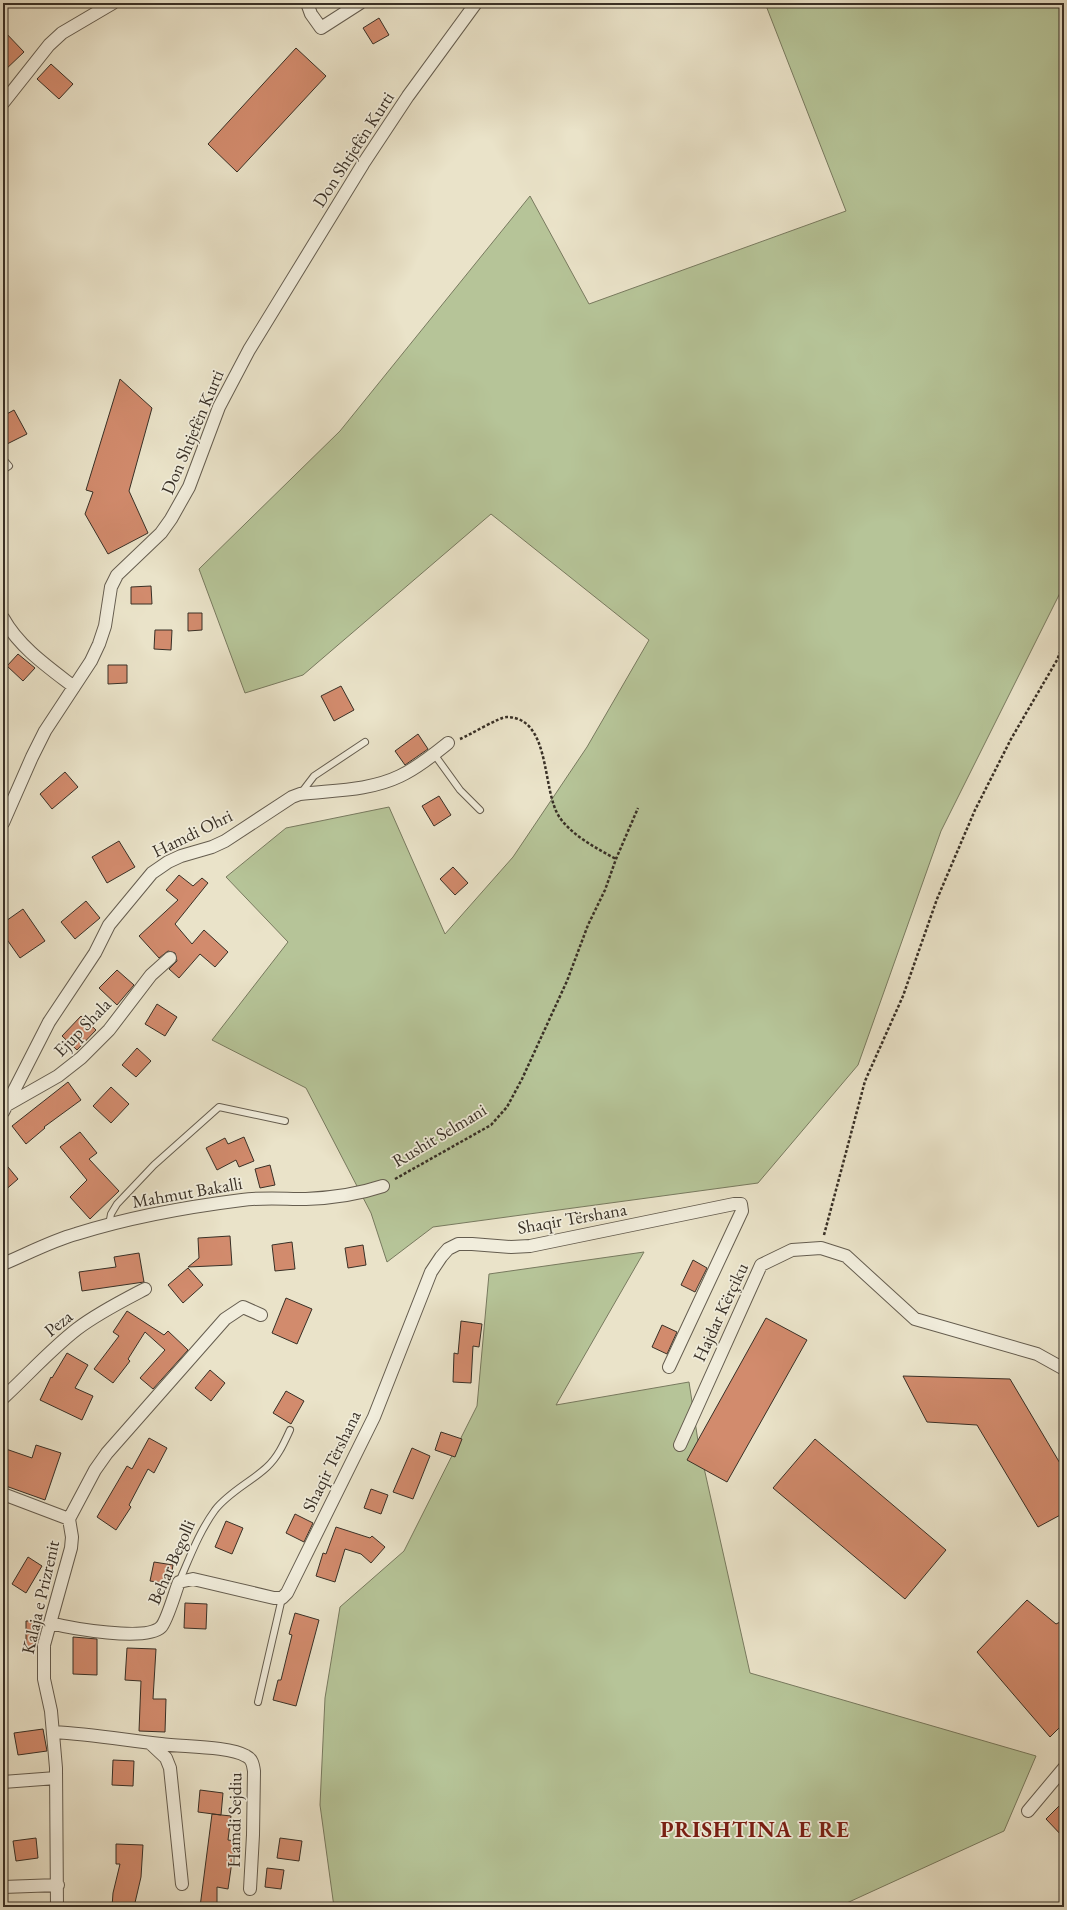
<svg xmlns="http://www.w3.org/2000/svg" width="1067" height="1910" viewBox="0 0 1067 1910" font-family="'EB Garamond',serif">
<style>
.green{fill:#b6c498;stroke:#787a5f}
.building{fill:#d28b6d;stroke:#393026}
.lines{fill:none;stroke-linecap:round;stroke-linejoin:round}
.lane-casing{stroke:#655d4f;stroke-width:8}
.street-casing{stroke:#655d4f;stroke-width:14}
.path{stroke:#393026;stroke-width:2.5;stroke-dasharray:3 2;stroke-linecap:butt}
.lane{stroke:#f1eddc;stroke-width:6}
.street{stroke:#f1eddc;stroke-width:12}
.labels{text-anchor:middle;dominant-baseline:central;stroke-width:3.5;stroke-linejoin:round;paint-order:stroke}
.street-label{font-size:18px;fill:#393026;stroke:#f1eddc}
.district-label{font-size:22px;font-weight:bold;letter-spacing:1px;fill:#7a1f14;stroke:#f1eddc}
</style>
<rect width="100%" height="100%" fill="#eae3c9"/>
<filter id="stains"><feTurbulence type="fractalNoise" baseFrequency=".005" numOctaves="4"/><feColorMatrix values="0 0 0 0 .2 0 0 0 0 .09 0 0 0 0 .02 0 0 0 .5 -.17"/></filter>
<radialGradient id="worn" r=".72"><stop offset=".6" stop-color="#630" stop-opacity="0"/><stop offset="1" stop-color="#630" stop-opacity=".3"/></radialGradient>
<path class="green" d="M765 3H1064V585L941 831 858 1065 758 1183 433 1227 387 1262 371 1213 306 1088 212 1040 288 942 226 877 286 828 389 807 445 934 513 857 587 747 649 640 491 514 303 675 245 693 199 569 340 431 530 196 589 304 846 211Z
M644 1252 556 1405 689 1382 698 1441 750 1673 1036 1756 1004 1831 838 1907H334L320 1805 325 1698 340 1607 404 1551 477 1406 489 1274Z"/>
<path class="building" d="M379 18 389 35 373 44 363 28Z
M3 30 24 52 3 72Z
M296 48 326 76 237 172 208 144Z
M51 64 73 84 59 99 37 79Z
M120 379 152 408 129 491 148 533 108 554 85 514 93 492 86 490Z
M14 410 27 434 3 446V416Z
M151 586 152 604H131V587Z
M188 613H202V630L188 631Z
M155 630H172L171 650 154 649Z
M18 654 35 668 23 681 7 666Z
M108 665H127V683L108 684Z
M341 686 354 710 334 721 321 696Z
M418 734 428 749 405 765 395 751Z
M65 772 78 787 52 809 40 794Z
M439 796 451 815 434 826 422 806Z
M119 841 135 867 107 883 92 857Z
M453 867 468 883 455 895 440 879Z
M179 875 193 886 202 878 208 883 175 924 192 944 204 930 228 952 215 967 200 954 179 978 169 969 177 961 175 953 168 951 159 958 139 936 178 900 166 890Z
M86 901 100 918 75 939 61 922Z
M23 909 45 941 20 958 3 934V923Z
M117 970 134 985 117 1005 99 988Z
M157 1004 177 1017 165 1036 145 1024Z
M81 1016 96 1030 77 1050 62 1036Z
M137 1048 151 1061 136 1077 122 1065Z
M68 1082 81 1100 44 1127 45 1128 26 1144 12 1126Z
M111 1087 129 1104 111 1123 93 1106Z
M80 1132 97 1153 89 1159 119 1191 90 1219 70 1197 87 1180 60 1147Z
M244 1137 254 1161 239 1167 236 1160 217 1170 206 1148 225 1138 228 1144Z
M3 1161 18 1179 3 1192Z
M270 1165 275 1185 260 1188 255 1169Z
M230 1236 232 1265 188 1267 199 1258 198 1238Z
M292 1242 295 1269 275 1271 272 1245Z
M363 1245 366 1265 348 1268 345 1248Z
M139 1253 144 1282 82 1291 79 1272 116 1267 114 1257Z
M693 1260 707 1268 695 1292 681 1285Z
M188 1268 203 1285 183 1303 168 1285Z
M286 1298 312 1309 297 1344 272 1333Z
M127 1311 164 1335 168 1331 188 1350 153 1389 140 1378 165 1350 145 1332 128 1359 130 1361 113 1383 94 1369 119 1336 113 1332Z
M766 1318 807 1340 727 1482 687 1460Z
M461 1321 482 1324 479 1347 473 1346 471 1383 453 1382 454 1353 458 1354Z
M662 1325 677 1332 667 1354 652 1347Z
M67 1353 88 1365 75 1388 93 1396 82 1420 40 1400 51 1377 52 1378Z
M210 1370 225 1383 211 1401 195 1388Z
M903 1376 1010 1379 1064 1470V1513L1038 1527 977 1425 927 1422Z
M286 1391 304 1401 291 1424 273 1413Z
M441 1432 462 1439 455 1457 435 1450Z
M149 1438 167 1448 154 1473 148 1469 129 1505 131 1507 116 1530 97 1517 127 1466 132 1469Z
M815 1439 946 1550 905 1599 773 1488Z
M36 1445 61 1453 45 1500 3 1485V1448L32 1458Z
M412 1448 430 1456 413 1499 393 1492Z
M371 1489 388 1495 381 1514 364 1508Z
M295 1514 313 1523 304 1542 286 1533Z
M226 1521 243 1528 232 1554 215 1547Z
M336 1527 370 1538 372 1536 385 1547 371 1563 361 1554 345 1549 335 1582 316 1576 323 1553 326 1554Z
M28 1557 42 1566 26 1593 12 1584Z
M154 1562 173 1565 170 1584 150 1581Z
M1027 1600 1056 1624 1064 1620V1723L1050 1737 977 1652Z
M185 1603 207 1604 206 1629 184 1628Z
M295 1613 319 1620 296 1706 273 1700 278 1680H281L292 1635 289 1634Z
M26 1621H40V1631L36 1648 26 1649Z
M73 1637 97 1639V1675L73 1674Z
M127 1648 156 1649 153 1699H166L165 1732 139 1731 141 1681 125 1680Z
M43 1729 47 1751 18 1755 14 1733Z
M113 1760 134 1761 133 1786 112 1785Z
M200 1790 223 1793 221 1815 198 1812Z
M1064 1801V1838L1046 1819Z
M212 1814 231 1816 228 1840 235 1841 228 1889 217 1887V1907H200Z
M36 1838 38 1858 16 1861 13 1841Z
M280 1838 302 1841 299 1861 277 1858Z
M116 1844 143 1845 141 1877 134 1907H112L113 1893 120 1864H116Z
M267 1868 284 1870 281 1889 265 1887Z"/>
<g class="lines">
<defs>
<path id="lane" d="M3 459 9 466 3 470
M434 754 460 790 480 810
M301 793 314 776 365 742
M109 1225 111 1214 117 1204 154 1165 219 1107 285 1121
M179 1582C190 1557 199 1532 215 1510 229 1492 251 1482 267 1467 278 1457 284 1443 290 1430
M258 1702 282 1598"/>
<path id="street" d="M307 3 311 14 321 28 360 3
M3 103 49 45 62 33 113 3
M3 618C19 647 48 667 74 687
M3 823 32 757 45 731 91 661 99 644 105 626 111 587 117 575 161 533 171 519 189 487 219 407 249 350 363 164 408 96 476 3
M7 1105 58 1076 81 1058 109 1030 151 975 170 958
M3 1112 49 1022 95 953 109 925 152 873 168 862 181 856 212 847 225 841 292 797 300 794C333 790 369 791 400 776 417 768 433 755 448 743
M3 1264C27 1254 51 1241 76 1234 130 1217 186 1207 242 1200 263 1197 284 1199 306 1199 331 1198 359 1194 383 1186
M3 1398C28 1375 50 1350 77 1329 98 1313 122 1301 145 1289
M680 1445 761 1265 792 1250 821 1248 846 1256 915 1319 1037 1354 1064 1369
M3 1494 69 1519
M50 1623C70 1628 146 1642 161 1627 167 1621 175 1592 179 1582L193 1579 274 1598H282L287 1593 374 1417 431 1272 441 1257 448 1249 458 1244H472L511 1247 530 1246 734 1204H741L742 1211 669 1367
M54 1732C90 1734 125 1740 161 1744 182 1747 229 1746 246 1756 252 1759 253 1764 254 1771L253 1835 250 1889
M150 1743 166 1758 170 1768 182 1884
M3 1782 56 1778
M1028 1811 1064 1768
M3 1887 58 1885
M57 1907 56 1768 51 1711 44 1679V1645L71 1548 72 1537 69 1519 95 1470 107 1453 225 1319 243 1307 261 1315"/>
</defs>
<use href="#lane" class="lane-casing"/>
<use href="#street" class="street-casing"/>
<path class="path" d="M460 739C470 735 499 717 507 717 552 718 541 791 560 818 573 836 596 848 616 859
M395 1179 491 1125 507 1107 522 1079 567 981 588 925 605 890 616 859 638 808
M824 1235 865 1081 903 996 937 899 975 810 1011 739 1057 660 1064 643"/>
<use href="#lane" class="lane"/>
<use href="#street" class="street"/>
</g>
<g class="labels">
<g class="street-label">
<text transform="translate(353 149) rotate(-57)">Don Shtjefën Kurti</text>
<text transform="translate(192 432) rotate(-67)">Don Shtjefën Kurti</text>
<text transform="translate(192 833) rotate(-26)">Hamdi Ohri</text>
<text transform="translate(82 1027) rotate(-46)">Ejup Shala</text>
<text transform="translate(439 1135) rotate(-31)">Rushit Selmani</text>
<text transform="translate(187 1192) rotate(-10)">Mahmut Bakalli</text>
<text transform="translate(572 1218) rotate(-10)">Shaqir Tërshana</text>
<text transform="translate(720 1312) rotate(-65)">Hajdar Kërçiku</text>
<text transform="translate(58 1323) rotate(-39)">Peza</text>
<text transform="translate(331 1461) rotate(-64)">Shaqir Tërshana</text>
<text transform="translate(171 1562) rotate(-66)">Behar Begolli</text>
<text transform="translate(40 1597) rotate(-77)">Kalaja e Prizrenit</text>
<text transform="translate(234 1820) rotate(-89)">Hamdi Sejdiu</text>
</g>
<g class="district-label">
<text x="755" y="1829">PRISHTINA E RE</text>
</g>
</g>
<rect width="1067" height="1910" fill="none" stroke="#eae3c9" stroke-width="16"/>
<rect x="4" y="4" width="1059" height="1902" fill="none" stroke="#393026" stroke-width="2"/>
<rect x="8" y="8" width="1051" height="1894" fill="none" stroke="#393026"/>
<rect width="100%" height="100%" filter="url(#stains)"/>
<rect width="100%" height="100%" fill="url(#worn)"/>
</svg>
